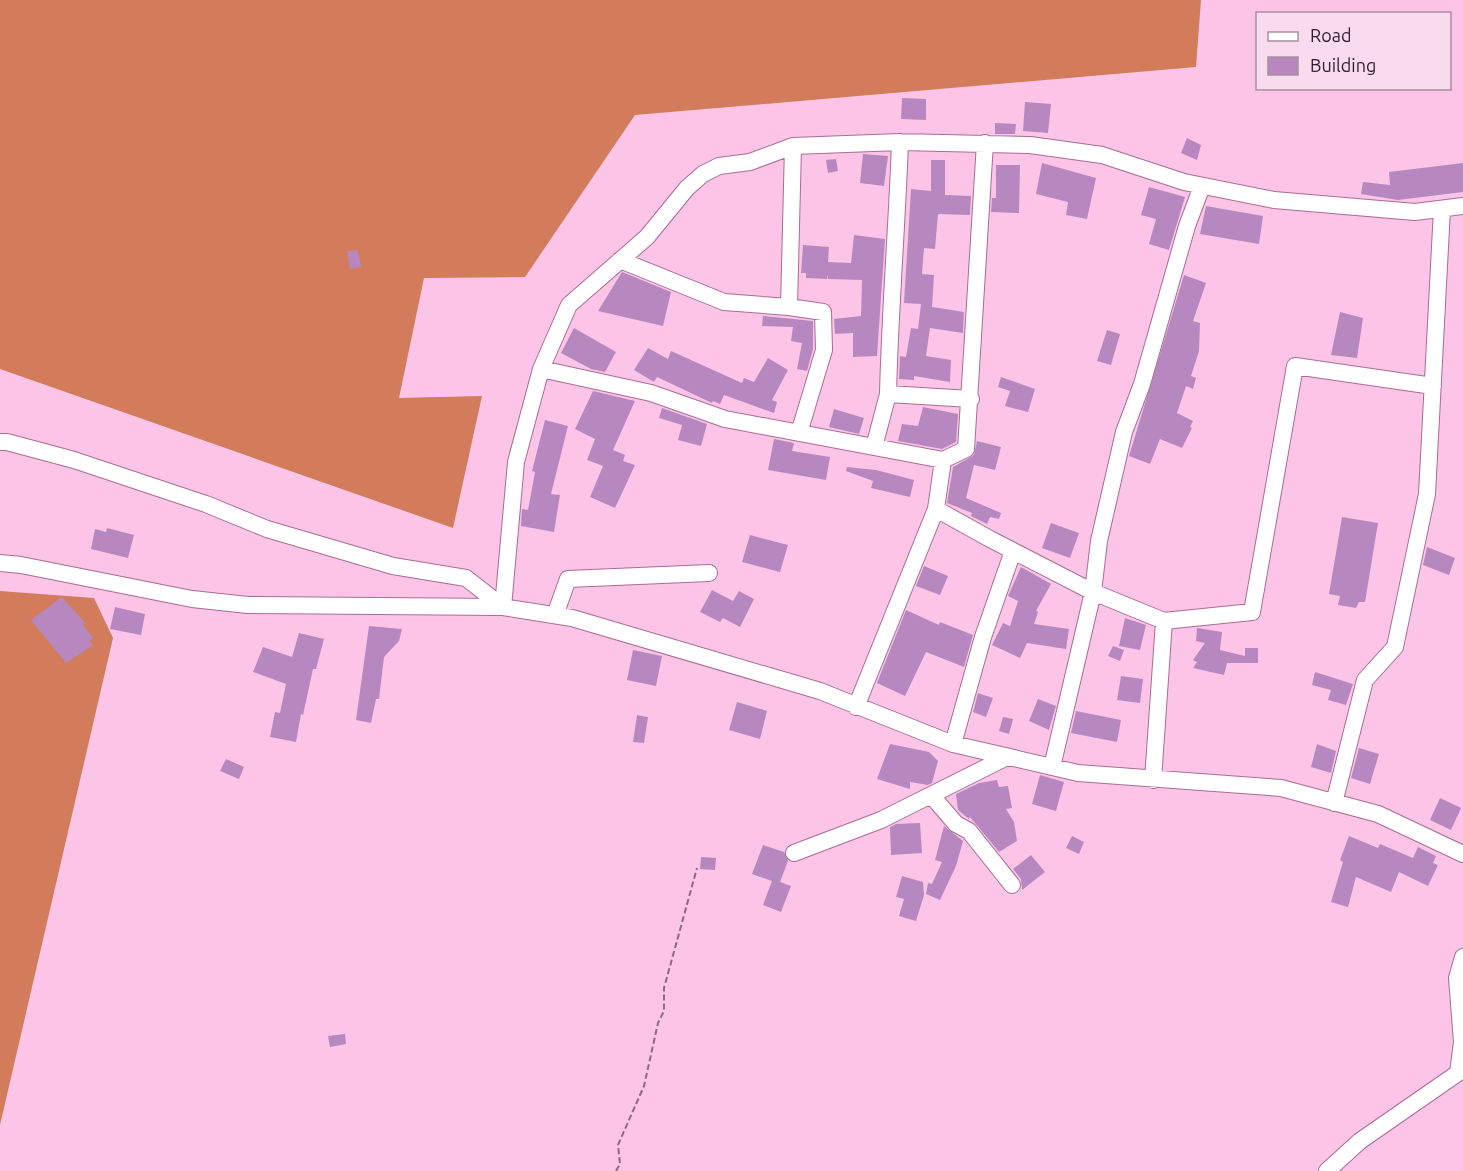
<svg xmlns="http://www.w3.org/2000/svg" width="1463" height="1171" viewBox="0 0 1463 1171" font-family="Ubuntu,sans-serif">
<style>
.forest{fill:#d37c5b}
.building{fill:#b788c0}
.lines{fill:none;stroke-linecap:round;stroke-linejoin:round}
.minor-casing{stroke:#aa6b94;stroke-width:18}
.path{stroke:#8f6881;stroke-width:2;stroke-dasharray:6 3;stroke-linecap:butt}
.minor{stroke:#fff;stroke-width:16}
</style>
<rect width="100%" height="100%" fill="#fcc5e8"/>
<path class="forest" d="M0 0H1201L1196 67 635 115 525 277 424 278 399 398 482 396 453 528 0 369Z
M0 591 94 598 113 638 0 1125Z"/>
<path class="building" d="M902 98 926 99V120L901 119Z
M1025 102 1051 104 1048 133 1023 131Z
M995 123 1016 124 1015 134H995Z
M1187 138 1201 145 1197 160 1181 153Z
M863 154 888 156 884 186 860 183Z
M836 159 838 171 828 173 826 160Z
M931 160H945V195L971 196 970 215 938 214 935 249 924 248 922 274 934 275 932 307 964 312 963 333 930 328 926 356 951 360 950 382 914 376V380L899 379 900 356 906 357 911 328 918 329 921 304 904 303 911 189 931 191Z
M1042 163 1096 178 1087 219 1066 215 1068 202 1036 194Z
M1463 163V192L1398 200 1361 194 1363 182 1390 185 1389 172Z
M996 165H1020L1019 213 991 212 992 198H996Z
M1149 187 1185 197 1169 250 1149 244 1156 219 1141 215Z
M1206 206 1263 216 1259 244 1200 234Z
M854 235 885 239 877 356 853 357V333L835 334 834 319 861 316 862 280 828 279V274L827 279 806 278V273H801L803 245 829 247 828 262 851 263Z
M358 250 361 267 350 269 347 251Z
M622 272 671 292 663 326 598 311Z
M1184 275 1206 283 1193 321 1200 323 1199 351 1191 376 1196 378 1193 389 1186 386 1177 413 1193 421 1190 427 1192 428 1182 448 1160 439 1150 464 1129 456Z
M1340 312 1363 318 1357 358 1331 355Z
M763 316 813 321V349L807 371 797 369 802 343 791 341 793 327 762 326Z
M574 328 616 352 605 372 591 369 561 353Z
M1107 330 1120 334 1111 365 1097 361Z
M648 348 668 359 671 351 742 383 744 378 754 382 768 358 788 370 772 400 777 402 774 413 724 395 720 404 713 401 712 403 657 377 654 382 634 370Z
M1001 377 1035 389 1028 412 1005 406 1010 391 998 387Z
M593 391 635 401 613 450 625 455 623 461 635 465 615 508 590 497 603 466 587 460 595 439 575 429Z
M923 407 958 414 956 442 942 449 898 441 902 424 918 426Z
M662 408 707 424 701 446 678 440 682 425 659 418Z
M834 409 864 418 859 434 829 427Z
M545 420 568 426 551 494 560 495 554 532 521 526 522 509 528 510 535 472 532 471Z
M774 439 794 443 792 451 830 457 826 480 768 470Z
M977 441 1001 447 995 470 974 465 966 498 1001 513 999 519 990 517 987 524 971 516 972 513 947 503 953 467 974 455Z
M847 467 876 470 914 480 910 497 871 488 873 481 846 471Z
M1342 517 1378 523 1365 602H1359L1356 608 1338 605 1340 596 1329 594Z
M1051 523 1079 533 1070 558 1042 548Z
M107 528 134 535 128 558 91 549 95 529 106 532Z
M750 535 788 545 780 572 742 562Z
M1427 547 1455 558 1449 575 1423 565Z
M924 566 948 576 940 595 916 586Z
M1021 567 1051 584 1036 611 1038 612 1034 624 1069 629 1066 649 1027 643 1020 658 992 645 1003 623 1010 626 1018 601 1008 596Z
M712 590 733 601 739 591 754 599 740 627 723 618 720 622 700 612Z
M62 597 86 624 82 623 93 638 89 641 93 645 66 663 31 620Z
M115 607 145 614 141 635 110 629Z
M906 610 939 625 940 622 973 635 964 667 926 652 905 696 877 683Z
M1125 618 1146 625 1140 650 1119 646Z
M369 626 402 629 399 641 384 657 379 699H376L371 723 356 720Z
M1197 628 1222 632 1220 650 1245 656V648H1258V663H1227L1224 675 1193 668 1197 662 1193 660 1205 643 1196 641Z
M299 633 324 639 316 669H313L303 715 301 714 296 742 270 737 275 712 280 713 286 684 253 672 263 647 292 657Z
M1113 646 1124 650 1120 661 1108 656Z
M633 650 662 656 656 686 627 680Z
M1315 672 1353 684 1346 705 1328 700 1331 690 1312 685Z
M1121 676 1143 679 1140 703 1117 700Z
M978 693 993 698 986 717 973 712Z
M1038 699 1056 706 1049 730 1029 721Z
M737 702 767 711 760 739 729 730Z
M1076 711 1121 720 1117 742 1071 733Z
M637 715 648 717 644 743 633 742Z
M1003 717 1013 719 1009 734 999 731Z
M890 744 929 752 938 761 932 783 928 785 910 782V789L877 779Z
M1317 744 1336 751 1331 773 1311 767Z
M1359 748 1379 754 1370 784 1351 778Z
M226 759 244 767 239 779 220 771Z
M1040 775 1064 782 1056 811 1032 804Z
M997 780 999 787 1008 786 1012 808 1006 809 1014 822 1017 841 999 852 970 817 969 819 958 810 956 794 979 783Z
M1440 798 1461 808 1451 830 1430 820Z
M920 823 922 853 891 855 890 827 896 824Z
M944 826 963 841 956 866 940 900 926 894 928 883 932 884 942 862 935 860Z
M1072 836 1084 842 1079 854 1066 848Z
M1349 836 1378 848 1380 844 1413 858 1418 847 1436 856 1433 863 1438 865 1428 886 1399 872 1391 892 1356 877 1348 907 1331 902 1343 862 1340 860Z
M763 845 784 852 788 861 780 882 791 886 781 912 763 905 772 881 752 874Z
M1031 855 1045 872 1022 890 1021 879 1013 869Z
M701 857 716 858 715 870 700 869Z
M902 876 923 882 924 895 916 921 899 916 904 899 896 897Z
M345 1034 346 1044 330 1047 328 1036Z"/>
<g class="lines">
<defs>
<path id="minor" d="M900 142C897 226 890 310 888 394L971 399
M620 260 724 302 789 307 793 146
M789 307 823 312 824 350 799 433
M541 369 651 393 725 419 943 460 936 509 990 539 1093 592 1099 541 1124 432 1142 384 1187 226 1202 186
M0 442H7L74 460 206 504 267 529 393 566 466 578 503 607
M874 447 888 394
M943 460 966 449 985 143
M0 563 21 565 192 599 248 605 503 607 572 618 820 691 953 744 1078 773 1281 788 1378 814 1463 854
M503 607 516 462 541 369 569 305 647 237 687 188 703 174 719 166 750 162 793 146 900 142 1030 145 1102 155 1184 182 1274 200 1415 212 1463 206
M555 615 568 579 709 573
M856 707 936 509
M953 744 983 637 1013 551
M1052 767 1093 592 1164 621 1252 612 1295 366 1433 386
M1153 780 1164 621
M931 795 956 824 969 831 1012 885
M1334 803 1365 680 1395 647 1427 494 1442 209
M794 853 881 820 1007 757
M1327 1171 1360 1141 1458 1073 1462 1042 1457 978 1463 957"/>
</defs>
<use href="#minor" class="minor-casing"/>
<path class="path" d="M616 1171 620 1164 618 1145 644 1086 658 1023 664 1011V988L697 868"/>
<use href="#minor" class="minor"/>
</g>
<rect x="1256" y="12" width="195" height="78" fill="#f8dced" stroke="#aa8fa0" stroke-width="1.5"/>
<rect x="1268" y="32" width="30" height="9" fill="#ffffff" stroke="#aa8fa0" stroke-width="1.5"/>
<text x="1310" y="42" font-size="18" fill="#351c2c">Road</text>
<rect x="1268" y="57" width="30" height="18" fill="#b788c0" stroke="#aa8fa0" stroke-width="1.5"/>
<text x="1310" y="72" font-size="18" fill="#351c2c">Building</text>
</svg>
